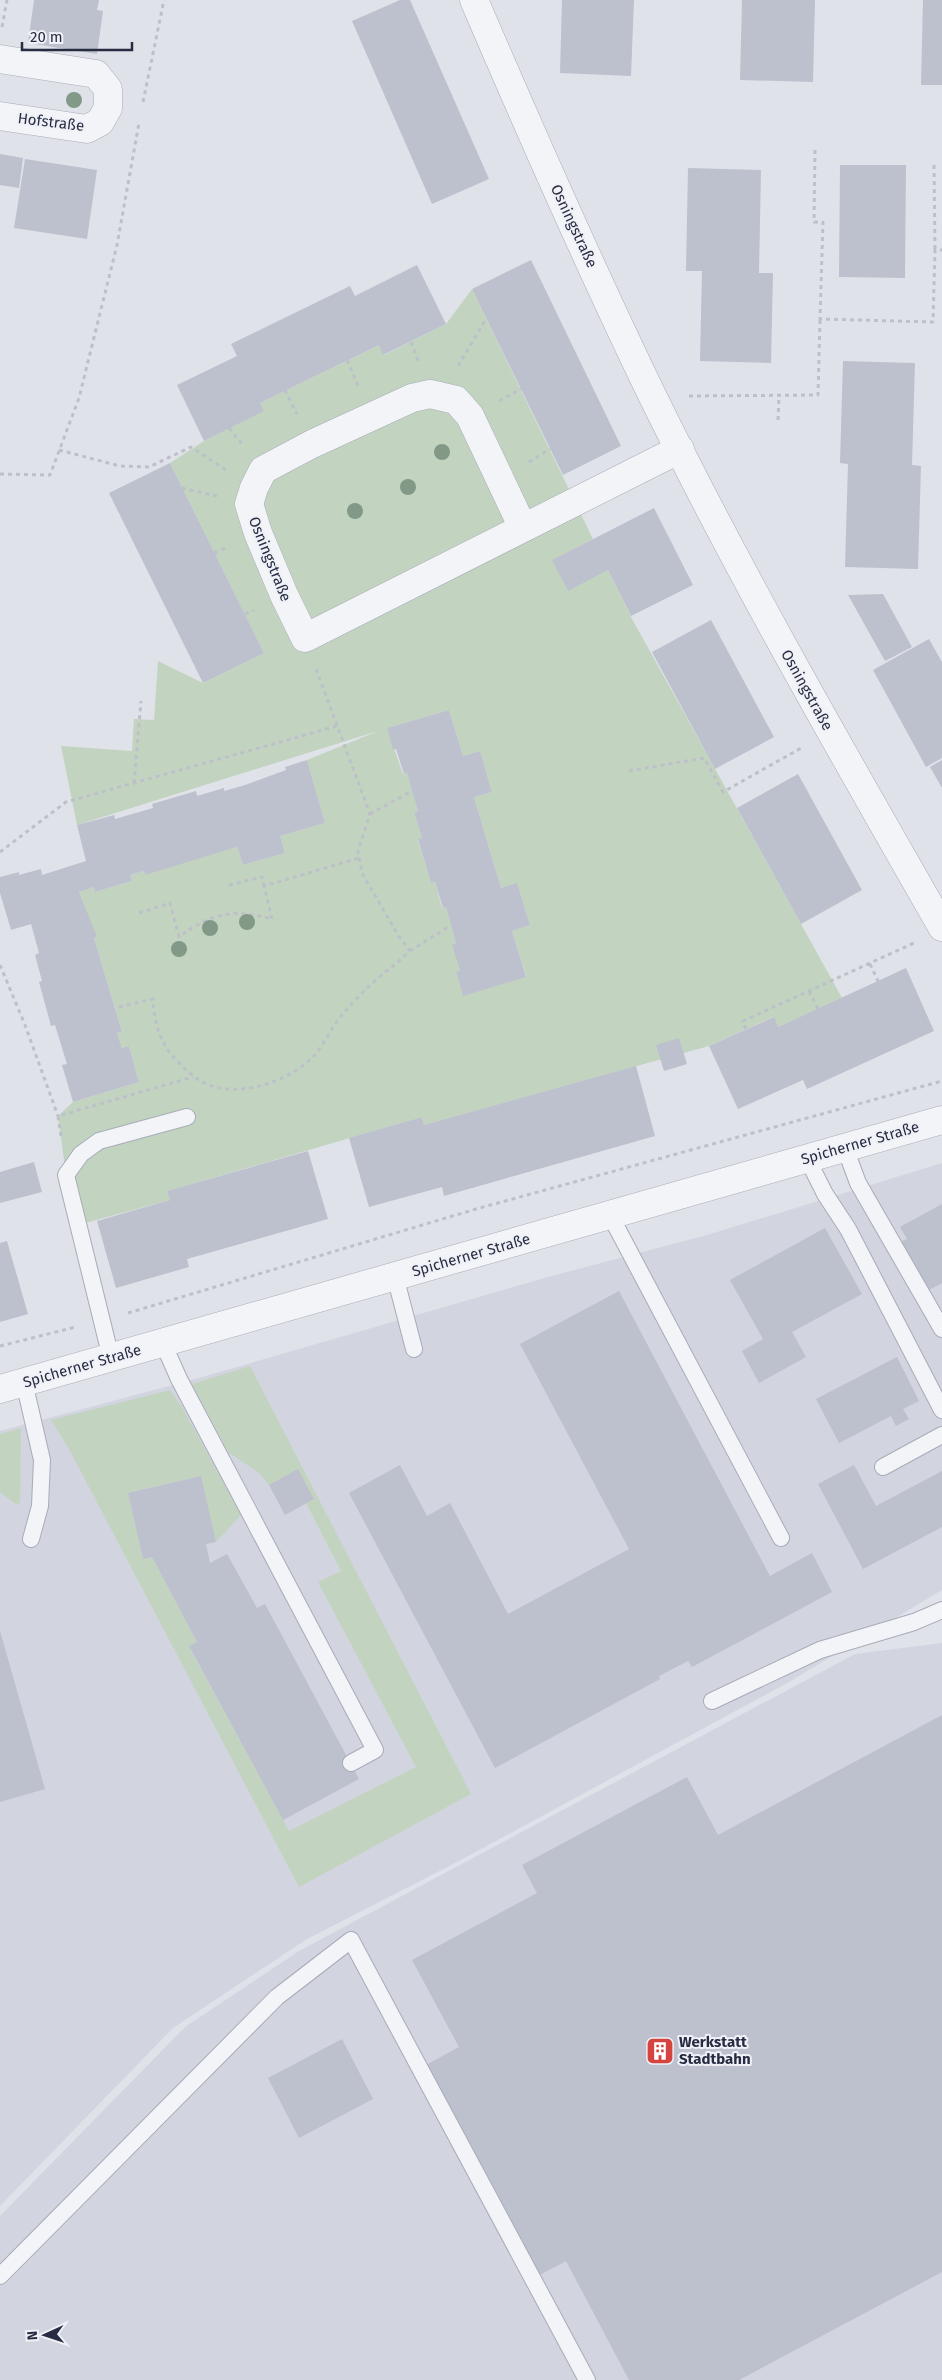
<svg xmlns="http://www.w3.org/2000/svg" width="942" height="2380" viewBox="0 0 942 2380" font-family="'Fira Sans',sans-serif">
<style>
.built{fill:#d2d4df}
.green{fill:#c2d4c0;fill-rule:evenodd}
.building{fill:#bdc0cd}
.lines{fill:none;stroke-linecap:round;stroke-linejoin:round}
.service-casing{stroke:#a8abb8;stroke-width:18}
.minor-casing{stroke:#a8abb8;stroke-width:29}
.path{stroke:#bec0c9;stroke-width:3;stroke-dasharray:4 4;stroke-linecap:butt}
.service{stroke:#f3f4f8;stroke-width:16}
.minor{stroke:#f3f4f8;stroke-width:28}
.tree{fill:#819986}
.labels{text-anchor:middle;dominant-baseline:central;stroke-width:4;stroke-linejoin:round;paint-order:stroke}
.street-label{font-size:15px;fill:#272c42;stroke:#eff1f7}
.poi-label{font-size:15px;font-weight:bold;fill:#272c42;stroke:#eff1f7;text-anchor:start}
</style>
<rect width="100%" height="100%" fill="#e0e2ea"/>
<path class="built" d="M942 1163V1590L789 1682 459 1861 307 1939 173 2028 0 2206V1431L199 1378 548 1277 707 1235Z
M942 1643V2380H0V2216L185 2027 299 1951 855 1654Z"/>
<path class="green" d="M472 289 593 539 553 560 568 590 608 570 631 617 842 998 778 1027 773 1017 709 1046 424 1125 422 1117 168 1191 170 1200 78 1225 66 1175 58 1116 73 1102 139 1082 129 1046 122 1048 117 1033 122 1032 94 938 96 937 79 892 94 887 95 892 132 881 130 875 144 871 145 874 237 847 243 865 285 853 280 836 325 823 307 760 378 731 77 825 61 746 132 751 134 719 154 720 158 661 203 683 264 653 170 463 204 441 263 411 260 403 379 345 384 355 446 324ZM449 710 463 756 480 751 492 792 474 797 501 888 517 884 530 925 512 931 526 976 463 995 456 972 460 970 453 945 456 943 446 907 442 908 435 882 431 883 418 840 422 838 414 812 418 811 407 773 403 774 387 728Z
M250 1366 471 1794 299 1887 69 1449 51 1420 170 1390 182 1407 241 1515 216 1542 200 1476 128 1493 143 1559 152 1557 197 1642 189 1647 289 1831 416 1767 318 1582 341 1571 306 1503 314 1499 298 1470 269 1485 259 1473 228 1452 192 1384Z
M21 1428 20 1503 16 1504 1 1493 0 1491V1434Z"/>
<path class="building" d="M34 0H99L97 10 103 11 97 54 28 43Z
M400 0H410L489 179 432 204 352 21Z
M562 0H634L631 76 560 73Z
M742 0H815L813 82 740 80Z
M923 0H942V85H921Z
M0 154 23 158 19 188 0 185Z
M25 159 97 170 87 239 14 228Z
M840 165H906L905 278 839 277Z
M688 168 761 170 759 273H773L771 363 700 361 702 271H686Z
M531 260 621 446 563 475 472 289Z
M417 265 446 324 383 355 379 345 260 403 264 411 204 441 177 385 237 356 231 344 350 286 355 296Z
M843 361 915 363 912 465 921 466 918 569 845 567 848 464 840 463Z
M170 463 264 653 203 683 109 493Z
M654 508 693 585 631 616 608 570 568 591 552 560Z
M883 594 912 647 885 661 848 595Z
M711 620 774 737 715 769 652 652Z
M929 639 942 662V758L926 767 873 670Z
M449 710 463 756 480 751 492 792 474 797 501 888 517 883 530 925 512 931 526 977 463 996 456 972 460 970 452 945 456 943 446 907 443 908 435 882 431 883 418 839 422 838 414 812 418 811 412 791 407 773 404 774 396 749 393 750 387 728Z
M307 760 325 823 280 836 285 853 243 865 237 847 145 875 144 871 130 875 132 881 95 892 94 887 79 892 97 937 94 938 122 1032 117 1033 122 1048 129 1046 139 1082 73 1102 62 1065 67 1064 55 1025 51 1026 39 982 42 981 35 955 39 953 31 924 11 930 0 893V877L19 872V875L41 869 42 875 86 861 77 825 114 815 115 819 153 808 152 804 196 791 197 796 224 788V791L245 785 286 770 285 767Z
M942 760V788L930 767Z
M798 774 862 890 801 924 737 808Z
M906 968 934 1031 807 1089 803 1080 738 1109 709 1046 774 1017 778 1027Z
M679 1038 687 1064 664 1071 656 1045Z
M636 1066 655 1136 444 1196 442 1187 369 1207 349 1138 422 1117 424 1125Z
M308 1151 328 1219 187 1259 189 1267 116 1288 97 1221 170 1200 167 1191Z
M34 1162 42 1192 0 1203V1172Z
M942 1204V1283L927 1291 900 1242 907 1239 900 1227Z
M825 1228 862 1294 792 1332 806 1357 759 1383 742 1351 763 1339 730 1280Z
M7 1241 28 1314 0 1322V1243Z
M619 1291 770 1576 812 1553 832 1592 692 1667 688 1661 659 1676 660 1679 495 1768 349 1493 400 1465 427 1516 450 1503 508 1614 629 1549 520 1344Z
M897 1357 919 1401 903 1409 909 1419 896 1426 891 1416 839 1443 816 1399Z
M854 1465 876 1506 942 1471V1527L863 1569 818 1484Z
M298 1469 314 1499 285 1515 269 1485Z
M201 1476 216 1542 206 1544 210 1563 227 1554 257 1608 265 1604 359 1779 283 1820 189 1646 197 1642 152 1557 143 1559 128 1493Z
M0 1631 45 1789 0 1802Z
M942 1715V2272L739 2380H629L566 2261 538 2276 426 2065 459 2047 412 1960 537 1893 522 1865 687 1777 718 1835Z
M342 2039 373 2099 299 2138 268 2078Z"/>
<g class="lines">
<defs>
<path id="service" d="M845 1148 858 1183 942 1329
M807 1158 825 1194 848 1229 942 1410
M610 1215 781 1538
M395 1276 414 1349
M163 1343 179 1379 375 1750 351 1763
M111 1358 66 1175 81 1154 99 1141 187 1117
M24 1382 42 1460 40 1506 31 1539
M883 1467 942 1435
M712 1701 820 1650 914 1622 942 1610
M0 2276 277 1997 351 1940 587 2380"/>
<path id="minor" d="M474 0C531 133 589 265 652 395 741 577 842 752 942 927
M0 59 96 74 108 89V108L100 122 87 129 0 116
M523 528 470 416 456 400 430 394 412 398 312 444 263 470 254 488 249 504 258 533 284 595 305 638 680 449
M0 1389 942 1120"/>
</defs>
<use href="#service" class="service-casing"/>
<use href="#minor" class="minor-casing"/>
<path class="path" d="M2 27 7 0
M143 102 164 0
M815 150 814 222H823L820 319 933 322 935 250H942
M934 165 935 250
M411 342 419 363
M347 360 359 388
M458 366 486 319
M285 390 297 414
M689 396 818 395 820 319
M499 401 521 389
M778 420 779 396
M229 428 242 444
M59 450 120 466 149 467 191 447 226 470
M529 462 550 449
M0 474 50 475 79 398 117 245 139 123
M182 488 217 496
M214 553 228 547
M245 614 254 610
M629 771 704 758 723 792 803 747
M134 783 141 701
M370 814 412 791
M0 852 66 802 337 726
M229 885 262 877 264 886
M139 913 170 903 179 937C211 913 234 908 272 919
M272 919 264 886 359 858
M410 951 451 925
M870 964 878 981
M0 965 25 1025 58 1116
M809 991 818 1009
M119 1007 153 999C155 1035 165 1052 191 1074 224 1104 285 1085 313 1057 320 1050 325 1040 330 1032 338 1019 348 1007 359 996 374 980 394 966 410 951L398 935 362 873 358 851 370 814 316 669
M746 1029 743 1021 914 943
M61 1136 58 1116 193 1077
M128 1313 476 1209 942 1081
M0 1346 76 1327"/>
<use href="#service" class="service"/>
<use href="#minor" class="minor"/>
</g>
<g class="tree">
<circle cx="74" cy="100" r="8"/>
<circle cx="442" cy="452" r="8"/>
<circle cx="408" cy="487" r="8"/>
<circle cx="355" cy="511" r="8"/>
<circle cx="247" cy="922" r="8"/>
<circle cx="210" cy="928" r="8"/>
<circle cx="179" cy="949" r="8"/>
</g>
<defs>
<symbol id="building-square" viewBox="-11 -11 22 22"><rect x="-9" y="-9" width="18" height="18" rx="4" fill="#d5443e" stroke="#eff1f7"/><path d="M-4-6H4V6H1V3H-1V6H-4ZM-2.5-4.3h1.7v1.8h-1.7ZM.8-4.3h1.7v1.8H.8ZM-2.5-1h1.7V.8h-1.7ZM.8-1h1.7V.8H.8Z" fill="#fff"/></symbol>
</defs>
<g fill-rule="evenodd">
<use href="#building-square" x="644" y="2035" width="32" height="32"/>
</g>
<g class="labels">
<g class="street-label">
<text transform="translate(51 122) rotate(7)">Hofstraße</text>
<text transform="translate(574 226) rotate(65)">Osningstraße</text>
<text transform="translate(270 559) rotate(68)">Osningstraße</text>
<text transform="translate(807 690) rotate(61)">Osningstraße</text>
<text transform="translate(860 1143) rotate(-16)">Spicherner Straße</text>
<text transform="translate(471 1255) rotate(-16)">Spicherner Straße</text>
<text transform="translate(82 1366) rotate(-16)">Spicherner Straße</text>
</g>
<g class="poi-label">
<text x="679" y="2042">Werkstatt<tspan x="679" dy="17">Stadtbahn</tspan></text>
</g>
</g>
<g transform="translate(45 2335) rotate(267)" stroke="#eff1f7" stroke-width="4" paint-order="stroke">
<path d="M0-4L9 19L0 12L-9 19Z" fill="#272c42"/>
<text y="-8" font-size="14" font-weight="bold" text-anchor="middle" fill="#272c42">N</text>
</g>
<path d="M22 42v8h110v-8" fill="none" stroke="#272c42" stroke-width="2.5"/>
<text x="30" y="42" font-size="15" fill="#272c42" stroke="#eff1f7" stroke-width="4" paint-order="stroke">20 m</text>
</svg>
